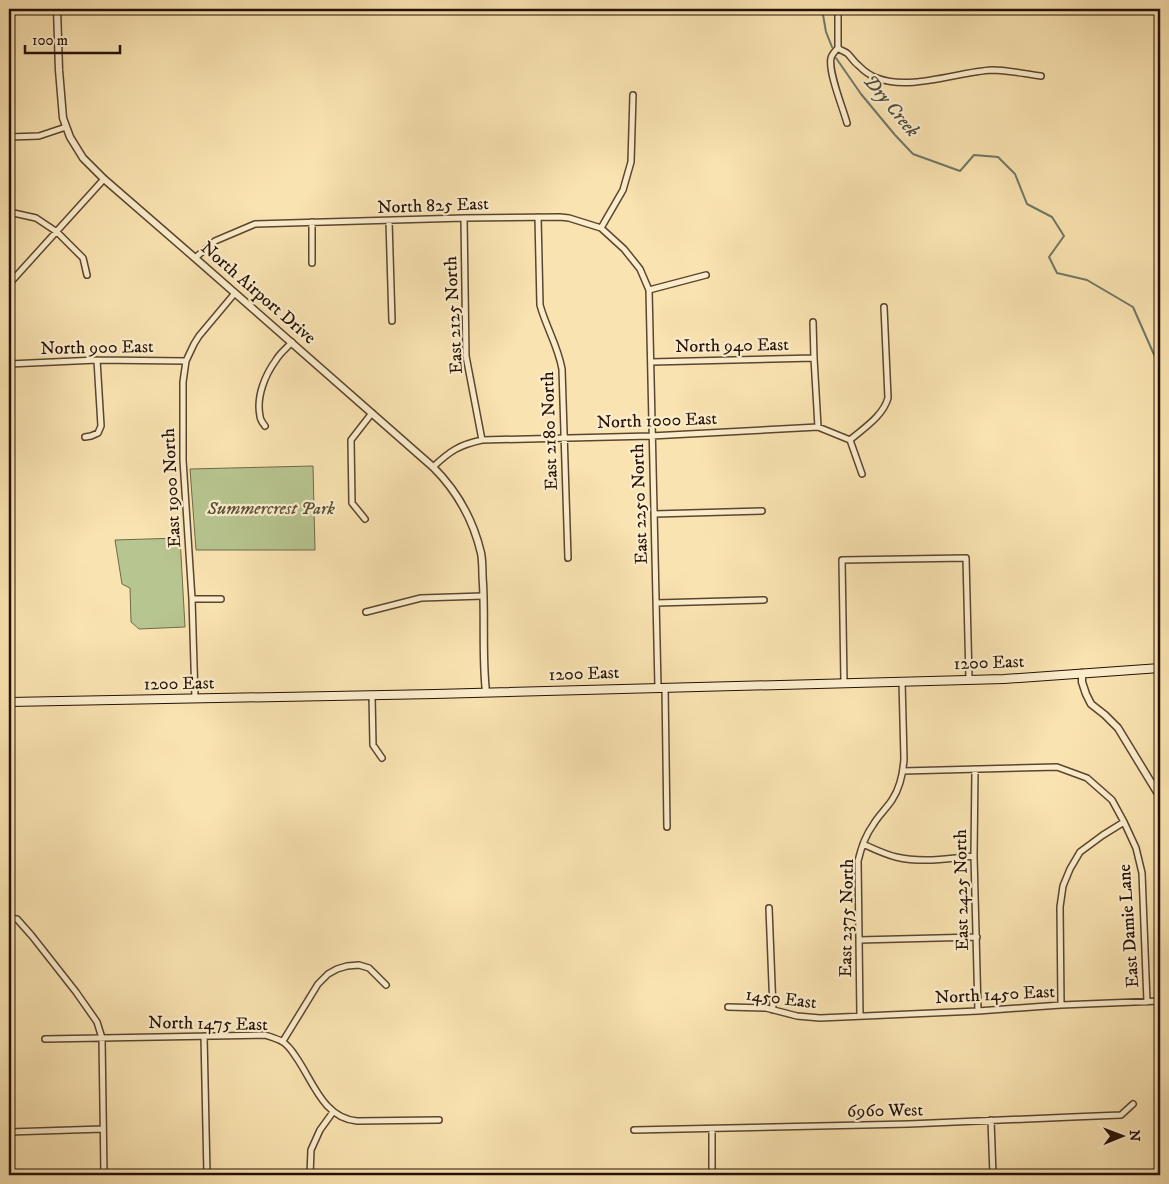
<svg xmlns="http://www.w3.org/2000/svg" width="1169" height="1184" viewBox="0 0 1169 1184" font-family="'IM FELL DW Pica',serif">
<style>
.green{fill:#b7c590;stroke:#6e6a4a}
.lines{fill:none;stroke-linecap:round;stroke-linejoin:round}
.stream{stroke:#6e7869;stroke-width:2}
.minor-casing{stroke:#5b4530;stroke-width:8}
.tertiary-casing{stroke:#5b4530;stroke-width:9}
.secondary-casing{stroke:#261005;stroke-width:10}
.minor{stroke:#fbedcc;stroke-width:5}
.tertiary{stroke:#fbedcc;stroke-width:6}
.secondary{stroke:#fbedcc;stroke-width:8}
.labels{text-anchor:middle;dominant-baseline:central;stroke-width:4.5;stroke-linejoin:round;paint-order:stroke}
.street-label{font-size:18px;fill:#261005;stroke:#fbedcc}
.park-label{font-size:18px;font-style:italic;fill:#594f36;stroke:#fbedcc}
.water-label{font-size:19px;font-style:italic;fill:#504d3f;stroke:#fbedcc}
</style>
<rect width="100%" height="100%" fill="#f9e3b0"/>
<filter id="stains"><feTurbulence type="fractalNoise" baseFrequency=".004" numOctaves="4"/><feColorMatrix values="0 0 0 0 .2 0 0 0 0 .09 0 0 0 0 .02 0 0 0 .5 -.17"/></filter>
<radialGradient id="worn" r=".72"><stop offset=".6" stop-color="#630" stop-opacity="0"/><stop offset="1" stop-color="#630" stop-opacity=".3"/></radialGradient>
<path class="green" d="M313 466 315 550H196L190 469Z
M180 538 185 627 139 629 131 622 130 588 122 584 115 540Z"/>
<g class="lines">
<path class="stream" d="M822 9 826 32 832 47
M836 58 861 94 895 135 913 154 960 171 974 155 998 157 1015 174 1027 204 1052 217 1064 236 1049 257 1057 273 1087 280 1133 307 1159 366 1160 381"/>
<defs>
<path id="minor" d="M838 9V48C841 51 845 51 848 54 851 57 854 62 858 65 863 70 871 76 877 78 910 91 957 72 992 70 1008 70 1025 74 1041 76
M838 48C835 51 832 54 831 58 828 72 843 108 847 123
M9 137 39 136 66 127
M9 212 36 218 57 232 83 258 87 275
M538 217 540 305C546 327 558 346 562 369L568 558
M464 218 466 356 482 440
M389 221 392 321
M601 228 623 190 631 162 633 95
M195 258 215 241 255 224 464 218 560 217 569 218 601 228 624 249 640 269 649 290 658 687
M312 263V222
M9 284 104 179
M649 290 706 275
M813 322 814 358 818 427
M651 362 814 358
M9 364 97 360 186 361
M265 426C263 423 260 420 260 416 256 397 265 375 276 360 280 353 287 348 292 342
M85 437 91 436 98 433 101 426 97 360
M850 440C864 428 883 416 888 398L884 307
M433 467C450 451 459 445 482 440L651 436 818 427 850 440 862 474
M654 514 762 511
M365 519 352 503 351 440 372 413
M192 599H221
M656 603 764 600
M366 612 421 598 483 596
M844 682 842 560 966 558 969 679
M665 687 667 827
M372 695 373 745 382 758
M195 698 192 599 183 460V382L186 361 194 344 199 336 235 293
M975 769 974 856 978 1011
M903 771 1057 767 1087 778 1112 800 1124 822 1136 848 1142 873 1147 1002
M863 844C874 849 884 854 896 857 921 863 949 859 974 856
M769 908 773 1010
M9 918 17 919 32 936 76 992 97 1022 102 1038 104 1175
M859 940 977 937
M1061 1005 1060 907 1063 886 1070 869 1080 852 1103 835 1124 822
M728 1007 766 1008 797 1016 820 1018 978 1011 1061 1005 1160 1001
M860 1016 858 861C861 848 865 836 873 825 878 816 886 809 892 800 900 788 903 774 904 759L902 681
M204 1036 207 1175
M45 1039 265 1035C271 1037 278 1039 283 1042 289 1046 292 1051 296 1057 313 1081 323 1118 357 1121L439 1120
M283 1041 318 984 328 974 337 969 347 966 359 965 369 968 386 985
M991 1120 993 1175
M634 1130 909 1124 1072 1117 1121 1115 1133 1104
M9 1132 103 1129
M310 1175 311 1150 320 1130 333 1112
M712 1175V1129"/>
<path id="tertiary" d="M57 9 59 70 63 118 70 137 83 158 104 179 195 258 433 467C457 491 473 519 481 553 483 563 482 574 483 584 485 620 482 656 486 692
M1082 673V682L1086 694 1091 704 1105 715 1118 728 1160 797"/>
<path id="secondary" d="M9 702 435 694 1004 679 1160 668"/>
</defs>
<use href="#minor" class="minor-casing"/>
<use href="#tertiary" class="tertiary-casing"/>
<use href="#secondary" class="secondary-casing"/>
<use href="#minor" class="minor"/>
<use href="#tertiary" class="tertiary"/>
<use href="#secondary" class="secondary"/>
</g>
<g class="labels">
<g class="street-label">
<text transform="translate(433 206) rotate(-2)">North 825 East</text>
<text transform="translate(258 293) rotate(41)">North Airport Drive</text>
<text transform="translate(454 315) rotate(-93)">East 2125 North</text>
<text transform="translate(732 346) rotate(-1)">North 940 East</text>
<text transform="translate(97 348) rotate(-1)">North 900 East</text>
<text transform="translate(657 421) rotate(-2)">North 1000 East</text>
<text transform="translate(550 431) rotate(-92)">East 2180 North</text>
<text transform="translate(172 488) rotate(-93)">East 1900 North</text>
<text transform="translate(640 504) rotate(-92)">East 2250 North</text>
<text transform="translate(989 663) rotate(-2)">1200 East</text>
<text transform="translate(584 674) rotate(-2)">1200 East</text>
<text transform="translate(179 684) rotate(-1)">1200 East</text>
<text transform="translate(962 890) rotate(-91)">East 2425 North</text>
<text transform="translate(847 918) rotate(-89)">East 2375 North</text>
<text transform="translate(1129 926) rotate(-94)">East Damie Lane</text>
<text transform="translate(995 995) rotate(-3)">North 1450 East</text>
<text transform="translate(781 999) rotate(7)">1450 East</text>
<text transform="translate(208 1024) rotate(1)">North 1475 East</text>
<text transform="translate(885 1111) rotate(-1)">6960 West</text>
</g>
<g class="park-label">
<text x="271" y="509">Summercrest Park</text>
</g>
<g class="water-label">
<text transform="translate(891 106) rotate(50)">Dry Creek</text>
</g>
</g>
<rect width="1169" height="1184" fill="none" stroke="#f9e3b0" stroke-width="30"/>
<rect x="10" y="10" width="1149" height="1164" fill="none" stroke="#261005" stroke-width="2.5"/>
<rect x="15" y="15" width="1139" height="1154" fill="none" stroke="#261005"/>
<g transform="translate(1122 1136) rotate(89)" stroke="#fbedcc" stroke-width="4" paint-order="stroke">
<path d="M0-4L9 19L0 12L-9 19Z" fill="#261005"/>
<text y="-8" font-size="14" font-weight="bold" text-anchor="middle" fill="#261005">N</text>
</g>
<path d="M25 45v8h95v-8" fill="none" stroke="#261005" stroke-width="2.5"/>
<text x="32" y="45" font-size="15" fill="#261005" stroke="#fbedcc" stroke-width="4" paint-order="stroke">100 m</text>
<rect width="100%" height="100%" filter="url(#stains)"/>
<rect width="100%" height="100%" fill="url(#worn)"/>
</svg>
